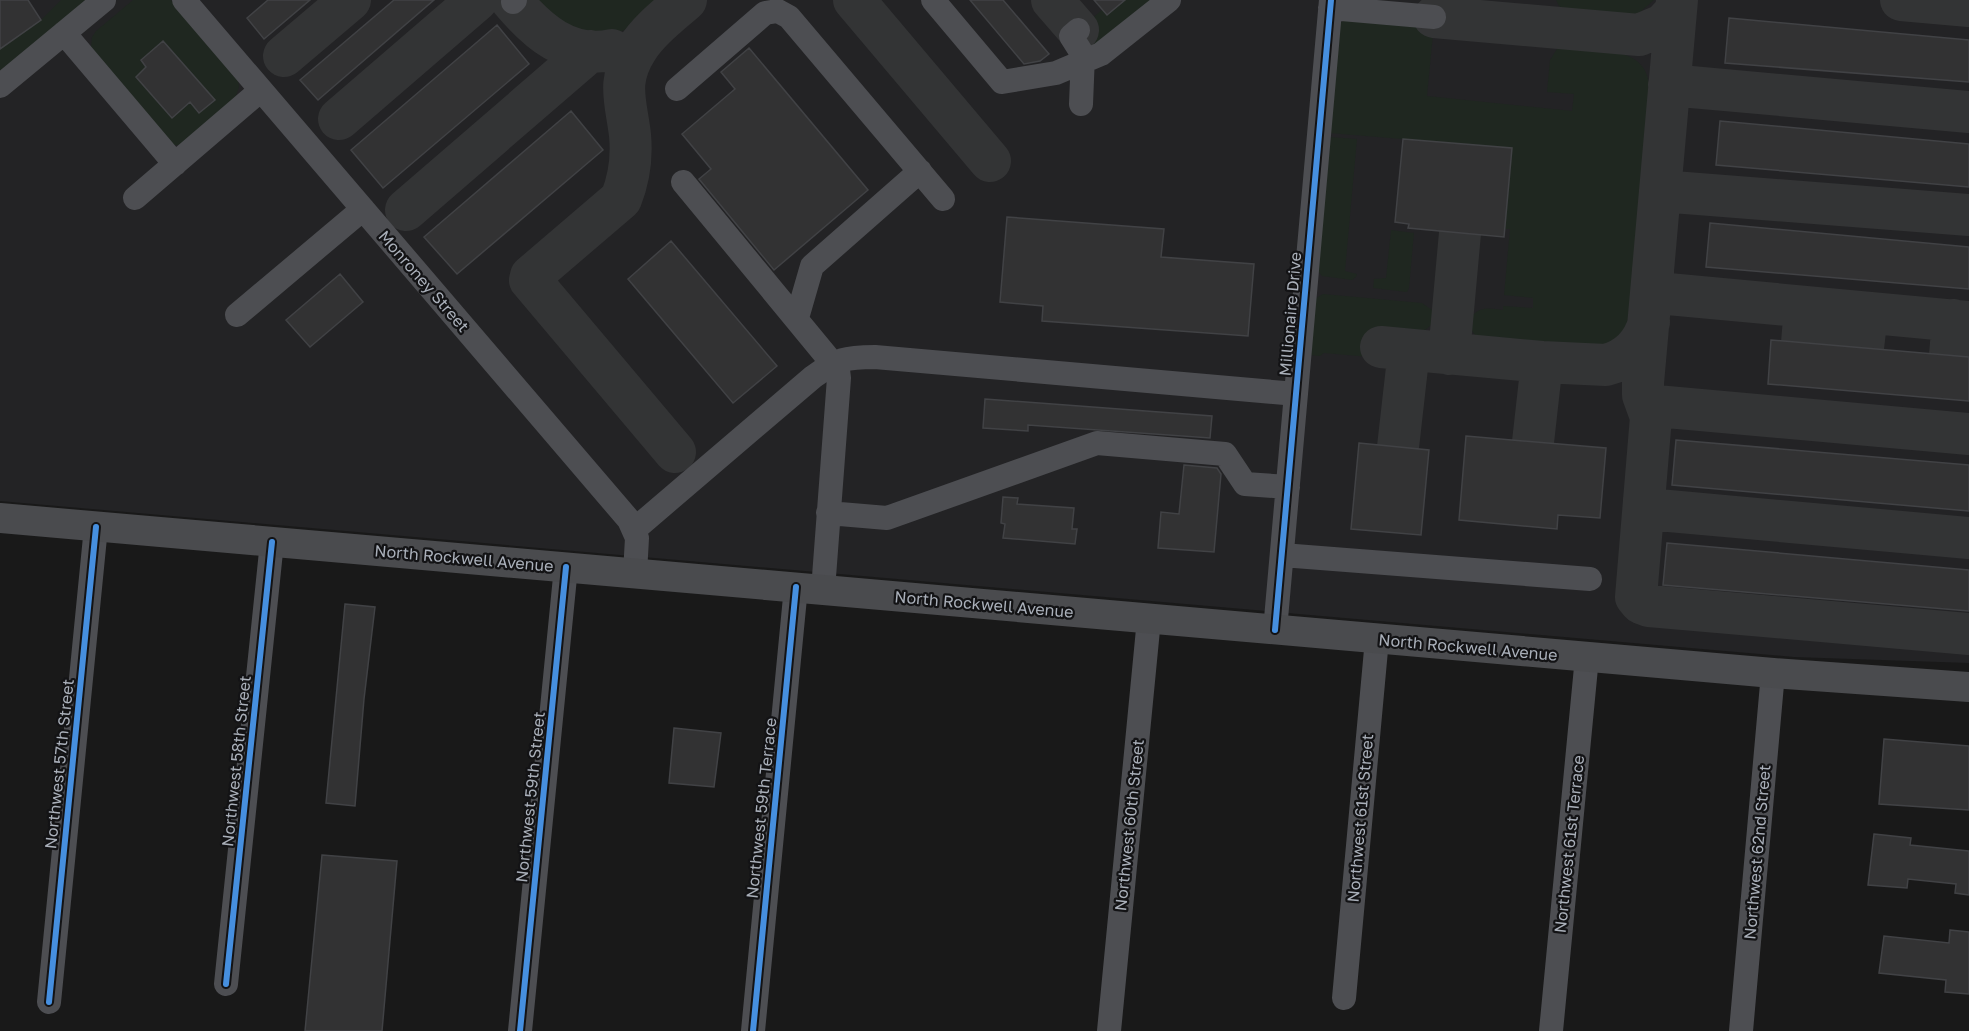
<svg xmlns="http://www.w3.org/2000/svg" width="1969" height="1031" viewBox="0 0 1969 1031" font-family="'Golos Text',sans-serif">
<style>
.built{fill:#232325}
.green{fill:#1f2720}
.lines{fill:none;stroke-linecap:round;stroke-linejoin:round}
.taxiway{stroke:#333435;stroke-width:42}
.building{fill:#323233;stroke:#414245;stroke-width:1.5}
.minor{stroke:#4d4e52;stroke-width:24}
.major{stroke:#4a4b4e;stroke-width:30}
.cycleway-casing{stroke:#131315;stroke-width:10}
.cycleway{stroke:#468fdf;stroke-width:6}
.labels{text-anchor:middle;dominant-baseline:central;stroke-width:4.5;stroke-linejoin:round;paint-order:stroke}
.street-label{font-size:16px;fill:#aab0ba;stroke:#131315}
</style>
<rect width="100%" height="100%" fill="#191919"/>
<path class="built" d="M0 0H1969V663L1794 657 0 501Z"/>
<path class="green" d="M61 0H91L0 76V49L41 20Z
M133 0H171L238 80 239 87 235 99 179 145H173L91 47 92 37 96 31Z
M536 0H659C649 9 642 18 632 25 611 41 583 39 561 27 550 21 539 12 536 0Z
M1125 0H1155L1094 48 1078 30 1102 10 1107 15Z
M1556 0H1654L1639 13 1621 17 1567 11 1559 6Z
M1344 20 1429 28 1433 34 1427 96 1572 111 1574 94 1547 92 1550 60 1557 49C1568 45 1579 48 1590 49 1615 52 1644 52 1649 83L1652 84 1632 314H1630C1627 334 1613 345 1594 348L1480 339C1472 333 1468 327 1471 317 1480 306 1489 308 1503 310V306L1533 308V298L1504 295 1510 229H1504L1511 148 1329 133 1340 23Z
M1329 137 1357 139 1345 271 1357 274 1356 277 1352 280 1322 276 1318 271Z
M1391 230 1414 233 1409 288 1407 292 1373 288 1374 279 1386 278Z
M1323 294 1422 303 1432 310 1434 319C1426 340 1402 331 1383 330L1381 358 1324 353 1320 356 1309 355 1316 298Z"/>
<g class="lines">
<path class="taxiway" d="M511 0C537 31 568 59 612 50
M854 0 990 161
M1052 0 1078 30
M1677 0 1643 383V395L1651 417 1636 597 1641 603 1649 606 1969 634
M1901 0 1969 6
M1434 17 1639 35 1663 25 1676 11
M284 56 350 0
M1669 85 1969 112
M339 119 477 0
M1660 191 1969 215
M406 210 590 51
M1653 269C1653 281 1655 291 1668 294L1969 322
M1802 343 1805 307
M1833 345 1836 310
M1381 347 1542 362 1606 365C1629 359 1643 344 1649 322
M1863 348 1867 313
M1449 354 1460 233
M1950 355 1953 320
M1645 400 1656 406 1969 434
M1533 442 1542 362
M1398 447 1409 350
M675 452 530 280 531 276 621 199C629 179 632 156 630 135 626 101 616 82 637 49 649 30 669 15 686 0
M1644 500 1649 508 1658 510 1969 538"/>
</g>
<path class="building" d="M0 0H28L41 20 0 49Z
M268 0H310L264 39 247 18Z
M394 0H434L318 100 300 80Z
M970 0H1003L1049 54 1040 61 1024 64Z
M1094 0H1125L1107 15Z
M1729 18 1969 40V82L1725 63Z
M497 25 529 64 383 188 351 150Z
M163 41 215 100 199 113 190 102 172 118 136 77 146 67 141 60Z
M749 48 868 190 774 270 699 179 711 169 682 134 735 89 721 72Z
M571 111 603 150 457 274 424 237Z
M1720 121 1969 144V187L1716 165Z
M1403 139 1512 148 1504 237 1408 228 1409 224 1395 222Z
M1007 217 1164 229 1161 257 1254 264 1248 336 1042 321 1043 306 1000 302Z
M1710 223 1969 247V289L1706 267Z
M671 241 777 366 733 403 628 279Z
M340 274 363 302 310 347 286 320Z
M1771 340 1969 357V401L1768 384Z
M985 399 1212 416 1210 438 1028 425V431L983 428Z
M1466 436 1606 448 1600 518 1558 515 1557 529 1459 520Z
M1676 440 1969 465V511L1672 485Z
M1359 443 1429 450 1421 535 1351 529Z
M1184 465 1217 468 1221 474 1214 552 1158 548 1161 512 1179 514Z
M1003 497 1018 498 1017 504 1074 508 1072 529H1077L1075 544 1003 538 1005 524 1001 523Z
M1667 543 1969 570V611L1663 585Z
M345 604 375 607 364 699 355 806 326 803Z
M674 728 721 733 714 787 669 783Z
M1884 739 1969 746V810L1879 804Z
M1874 834 1911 838 1910 845 1969 851V895L1955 893 1956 884 1908 879 1907 888 1868 885Z
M322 855 397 861 382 1031H305Z
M1950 930 1969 932V994L1945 992 1946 980 1879 973 1884 936 1949 943Z"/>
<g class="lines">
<path class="minor" d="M184 0 629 520 637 538 635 573
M933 0 1002 82 1056 73 1101 54 1169 0
M513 2 515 0
M1330 8 1434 17
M1078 30 1071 36 1083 55 1081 104
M64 33 175 164
M0 86 104 0
M677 89 765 13 778 11 789 17 943 199
M683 182 838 370 839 378 823 590
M135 198 261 90
M237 315 363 209
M797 318 812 266 920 171
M828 513 887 518 1097 443 1225 454 1245 484 1288 487
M635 529 813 377C838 359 845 357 875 357L1296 394
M1282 555 1590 579
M1275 630 1331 0
M226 984 272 542
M1344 998 1377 639
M49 1002 96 527
M520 1031 566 567
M753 1031 796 587
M1109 1031 1149 619
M1551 1031 1587 657
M1741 1031 1773 673"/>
<path class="major" d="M0 518 1773 673 1969 687"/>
<defs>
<path id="cycleway" d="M1275 630 1331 0
M226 984 272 542
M49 1002 96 527
M520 1031 566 567
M753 1031 796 587"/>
</defs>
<use href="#cycleway" class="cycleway-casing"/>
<use href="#cycleway" class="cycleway"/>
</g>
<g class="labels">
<g class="street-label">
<text transform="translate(424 281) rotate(49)">Monroney Street</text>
<text transform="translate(1290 314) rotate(-85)">Millionaire Drive</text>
<text transform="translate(464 558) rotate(5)">North Rockwell Avenue</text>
<text transform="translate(984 604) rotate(5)">North Rockwell Avenue</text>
<text transform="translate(1468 647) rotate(5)">North Rockwell Avenue</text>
<text transform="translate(236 761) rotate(-84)">Northwest 58th Street</text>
<text transform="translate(59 764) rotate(-84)">Northwest 57th Street</text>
<text transform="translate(530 797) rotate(-84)">Northwest 59th Street</text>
<text transform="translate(761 808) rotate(-84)">Northwest 59th Terrace</text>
<text transform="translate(1360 818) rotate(-85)">Northwest 61st Street</text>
<text transform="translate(1129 825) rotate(-84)">Northwest 60th Street</text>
<text transform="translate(1569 844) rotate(-84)">Northwest 61st Terrace</text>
<text transform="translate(1757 852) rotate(-85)">Northwest 62nd Street</text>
</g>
</g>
</svg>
